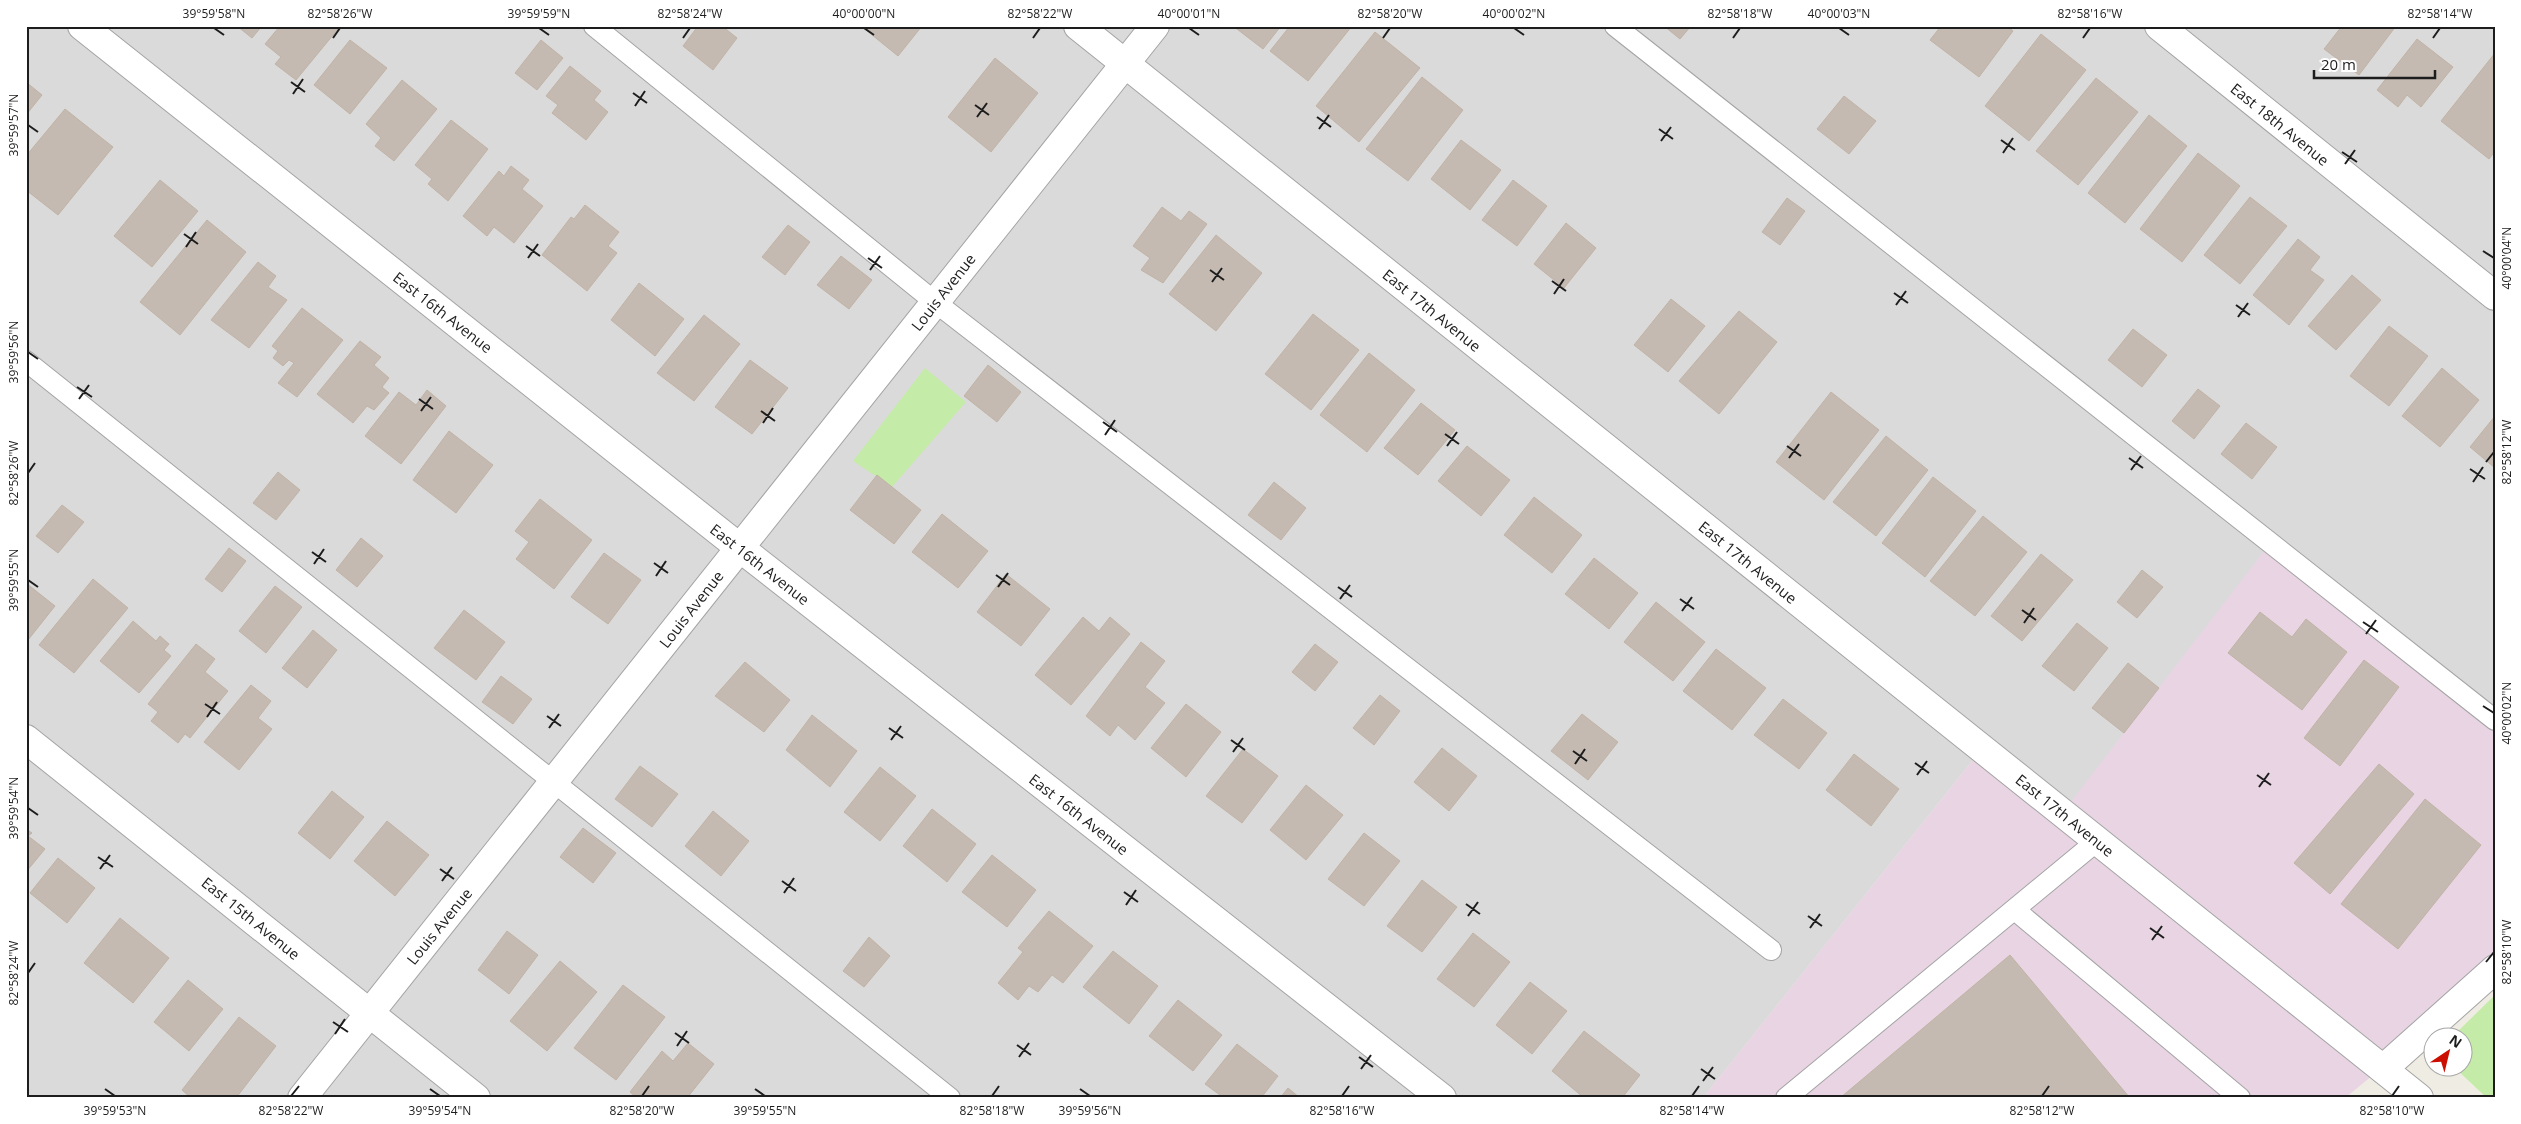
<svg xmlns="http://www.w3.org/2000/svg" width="2521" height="1124" viewBox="0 0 2521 1124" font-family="'Open Sans',sans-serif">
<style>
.residential{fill:#dbdada}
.industrial{fill:#e8d4e3}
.grass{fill:#c4eba7}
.building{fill:#c4bab2;stroke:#c1b3a5}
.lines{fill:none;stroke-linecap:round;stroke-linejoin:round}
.service-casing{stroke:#a4a4a4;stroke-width:22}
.minor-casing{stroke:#a4a4a4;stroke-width:30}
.tertiary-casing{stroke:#a4a4a4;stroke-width:30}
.service{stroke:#fff;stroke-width:20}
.minor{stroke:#fff;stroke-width:28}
.tertiary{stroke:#fff;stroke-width:28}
.ticks{fill:none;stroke:#1d1d1d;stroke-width:2}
.labels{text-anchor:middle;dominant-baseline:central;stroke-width:4;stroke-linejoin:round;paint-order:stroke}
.street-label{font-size:15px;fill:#1d1d1d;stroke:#fff}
.neatline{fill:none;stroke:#1d1d1d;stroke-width:2}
.ticks-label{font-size:12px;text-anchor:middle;fill:#1d1d1d}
</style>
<rect width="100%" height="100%" fill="#efece3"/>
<path class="residential" d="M26 26H2495V714L2062 812 1980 751 1703 1098H26Z"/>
<path class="industrial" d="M2272 541 2495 714V975L2345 1098H1703L1980 751 2063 812Z"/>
<path class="grass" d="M925 368 966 402 892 487 853 461Z
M2495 995V1098H2487L2454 1067 2464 1066V1036H2453Z"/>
<path class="building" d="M237 26H262L252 38Z
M280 26H335L338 29 296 80 275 64 281 57 265 44Z
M698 26H722L737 38 713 70 683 46Z
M861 26H922L898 56Z
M1233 26H1281L1263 49Z
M1290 26H1352L1308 81 1270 51Z
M1664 26H1691L1680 39Z
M1941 26H2007L2013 31 1979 77 1930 40Z
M2342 26H2396L2359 75 2324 49Z
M1375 32 1420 68 1359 142 1316 106Z
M2041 34 2086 70 2029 141 1985 106Z
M2417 39 2453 67 2421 107 2407 95 2398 107 2377 90Z
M350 40 387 68 350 114 314 85Z
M541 40 563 58 537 90 515 73Z
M2495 53V151L2489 159 2441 121Z
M995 58 1038 93 991 152 948 117Z
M570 66 601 91 594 100 608 112 586 140 552 113 558 105 546 96Z
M1422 77 1463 110 1408 181 1366 149Z
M2096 78 2138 112 2078 185 2036 151Z
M402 80 437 109 394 161 375 146 381 138 366 124Z
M26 82 42 95 26 115Z
M1844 96 1876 121 1849 154 1817 129Z
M65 109 113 147 58 215 26 190V156Z
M2149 115 2187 146 2125 223 2088 193Z
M451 120 488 149 448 201 428 184 432 179 415 165Z
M1461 140 1501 170 1470 210 1431 179Z
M2198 153 2240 186 2182 262 2140 229Z
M511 166 529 180 522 189 543 206 514 243 494 227 487 236 463 216 499 171 504 176Z
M160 180 198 211 152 267 114 236Z
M1513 180 1547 206 1517 246 1482 220Z
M2250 197 2287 226 2240 284 2204 255Z
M1787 198 1805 211 1780 245 1762 232Z
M585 205 619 232 608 246 617 253 587 291 542 255 571 217 574 219Z
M1162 207 1181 221 1189 211 1207 224 1163 283 1141 270 1150 258 1133 246Z
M207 220 246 252 180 335 140 302Z
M1566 223 1596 248 1564 288 1534 264Z
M788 225 810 242 785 275 762 257Z
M1216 235 1262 273 1216 331 1169 294Z
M2298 239 2320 257 2310 270 2324 280 2289 325 2253 295Z
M841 256 872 280 849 309 817 285Z
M258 262 276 276 268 287 287 300 249 348 211 320Z
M2352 275 2381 300 2336 350 2308 326Z
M639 283 684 319 655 356 611 320Z
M1671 299 1705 326 1668 372 1634 345Z
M302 308 343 340 297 397 278 383 294 363 289 360 283 366 273 358 278 351 272 346Z
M1739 311 1777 342 1719 414 1679 381Z
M1313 314 1359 350 1311 410 1265 374Z
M704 315 740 344 694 401 657 373Z
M2389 326 2428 356 2389 406 2350 376Z
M2133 329 2167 355 2142 387 2108 360Z
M360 341 381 357 374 365 389 378 382 387 389 393 374 410 367 406 353 423 317 394Z
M1369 353 1415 390 1367 452 1320 415Z
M750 360 788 388 752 434 715 407Z
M988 365 1021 392 997 422 964 396Z
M2442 368 2479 400 2440 447 2402 416Z
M2198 389 2220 406 2194 439 2172 421Z
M427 390 446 406 401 464 365 436 399 392 416 405Z
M1831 392 1879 430 1824 500 1776 462Z
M1421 403 1455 430 1418 475 1384 448Z
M2495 416V468L2470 447Z
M2246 423 2277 447 2252 479 2221 454Z
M449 431 493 465 456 513 413 480Z
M1886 436 1928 470 1876 536 1833 502Z
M1467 446 1510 480 1481 516 1438 481Z
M278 472 300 490 276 520 253 503Z
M877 475 921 510 894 544 850 510Z
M1933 477 1976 511 1925 577 1882 543Z
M1274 482 1306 508 1281 540 1248 515Z
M1534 497 1582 535 1552 573 1504 535Z
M540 499 592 540 554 589 516 559 529 542 515 531Z
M62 505 84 522 58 553 36 536Z
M942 514 988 551 958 588 912 552Z
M1983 516 2027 552 1975 616 1930 581Z
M361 538 383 556 357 587 336 570Z
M229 548 246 561 222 592 205 579Z
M604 553 641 580 608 624 571 597Z
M2041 554 2073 580 2022 641 1991 616Z
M1594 558 1638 593 1609 629 1565 594Z
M2142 570 2163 587 2137 618 2117 602Z
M1006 574 1050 609 1021 646 977 612Z
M93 579 128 608 74 673 39 645Z
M26 583 55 606 28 640 26 639Z
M275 586 302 607 266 653 239 631Z
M1656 602 1705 642 1673 681 1624 642Z
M464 610 505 642 476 680 434 648Z
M2260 612 2292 637 2306 619 2347 652 2302 710 2228 653Z
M1083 617 1099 631 1110 617 1130 634 1071 705 1035 675Z
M133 621 156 641 160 636 169 644 164 650 171 656 139 693 100 661Z
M2077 623 2108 648 2074 691 2042 666Z
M313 630 337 650 307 688 282 668Z
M1141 642 1165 661 1145 687 1165 703 1135 740 1118 725 1110 736 1086 716Z
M196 644 215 659 205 672 228 691 190 738 185 734 178 743 151 721 158 712 148 704Z
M1315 644 1338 662 1315 691 1292 672Z
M1716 649 1766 688 1732 730 1683 691Z
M2364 660 2399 687 2340 766 2304 738Z
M745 662 790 700 764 732 715 696Z
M2128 663 2159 688 2124 733 2092 708Z
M501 676 532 699 513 724 482 702Z
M251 685 271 701 258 718 272 729 239 770 204 742Z
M1380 695 1400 711 1374 745 1353 728Z
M1783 699 1827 733 1799 769 1754 735Z
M1186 704 1221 732 1186 777 1151 748Z
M1582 714 1618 742 1588 780 1551 751Z
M812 715 857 751 830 787 786 750Z
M1442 748 1477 776 1449 811 1414 782Z
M1243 749 1278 776 1242 823 1206 796Z
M1854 754 1899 789 1871 826 1826 790Z
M2379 764 2414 794 2330 894 2294 863Z
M640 766 678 794 652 827 615 799Z
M880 767 916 796 880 841 844 812Z
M1306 785 1343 815 1306 860 1270 830Z
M332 791 364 817 330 859 298 833Z
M2425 799 2481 845 2398 949 2341 904Z
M932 809 976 844 947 882 903 846Z
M713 811 749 841 721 876 685 846Z
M387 821 429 855 395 896 354 861Z
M583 828 616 853 593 883 560 857Z
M26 829 32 833 28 836 45 849 26 872Z
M1364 833 1400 861 1364 906 1328 879Z
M992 855 1036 890 1007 927 962 892Z
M58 858 95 888 67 923 30 893Z
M1422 880 1457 907 1422 952 1387 926Z
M1049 911 1093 946 1063 983 1052 975 1038 992 1029 986 1018 1000 998 983 1023 952 1018 948Z
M120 918 169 958 133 1003 84 963Z
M507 931 538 955 509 994 478 970Z
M1473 933 1510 962 1474 1007 1437 979Z
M869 937 890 956 864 987 843 971Z
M1113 951 1158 986 1129 1024 1083 987Z
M2010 955 2130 1098H1840Z
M560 961 597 992 547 1051 510 1021Z
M188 980 223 1009 189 1051 154 1022Z
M1530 982 1567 1011 1532 1054 1496 1025Z
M623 985 665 1017 616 1080 574 1048Z
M1178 1000 1222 1035 1193 1071 1149 1036Z
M239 1017 276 1046 236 1098H191L182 1090Z
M1584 1031 1640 1075 1622 1098H1584L1552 1071Z
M688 1043 714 1064 687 1098H637L630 1092 662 1051 673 1061Z
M1237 1044 1278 1076 1261 1098H1224L1205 1084Z
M1288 1088 1300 1098H1280Z"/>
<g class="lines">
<defs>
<path id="service" d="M594 26 935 302 1771 950
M1615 26 2495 720
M26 361 950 1098
M2015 910 2240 1098
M1786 1098 2097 841"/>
<path id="minor" d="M82 26 740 548 1442 1098
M2159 26 2495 296
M26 739 476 1098
M2383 1069 2495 969
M302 1098 1155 26"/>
<path id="tertiary" d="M1078 26 2419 1098"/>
</defs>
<use href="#service" class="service-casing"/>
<use href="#minor" class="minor-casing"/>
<use href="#tertiary" class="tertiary-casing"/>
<use href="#service" class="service"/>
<use href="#minor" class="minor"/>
<use href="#tertiary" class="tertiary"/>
</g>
<path class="ticks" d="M214 28 224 35M539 28 549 35M864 28 874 35M1189 28 1199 35M1514 28 1524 35M1839 28 1849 35M333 38 340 28M683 38 690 28M1033 38 1040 28M1383 38 1390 28M1733 38 1740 28M2083 38 2090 28M2433 38 2440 28M291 82 305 92M633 93 647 103M293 94 303 79M975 105 989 115M635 106 645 91M977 117 987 103M1317 117 1331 127M28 125 38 132M1319 129 1329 115M1659 129 1673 139M2001 140 2015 150M1661 141 1671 127M2342 152 2357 162M2003 153 2013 138M2345 164 2355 150M184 234 198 244M526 246 540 256M186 247 196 232M2483 251 2494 258M528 258 538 244M868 258 882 268M870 270 880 256M1210 270 1224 280M1552 281 1566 291M1212 282 1222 268M1894 293 1908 303M1554 294 1564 279M1896 305 1906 291M2236 305 2250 315M2238 317 2248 303M28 352 38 359M77 387 92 397M79 399 89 385M419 399 433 409M421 411 431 397M761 411 775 421M1103 422 1117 432M763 423 773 408M1445 434 1459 444M1105 435 1115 420M1447 446 1457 432M1787 446 1801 456M1789 458 1799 444M2129 458 2143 468M2486 462 2494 452M2470 469 2485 479M2131 470 2141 456M28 473 35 463M2473 482 2483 467M312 552 326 562M654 563 668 573M314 564 324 549M996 575 1010 585M656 576 666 561M28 580 38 587M998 587 1008 573M1338 587 1352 597M1340 599 1350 585M1680 599 1694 609M2022 610 2036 620M1682 611 1692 597M2363 622 2378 632M2024 623 2034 608M2366 634 2376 620M205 704 220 714M2483 706 2494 713M547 716 561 726M207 717 217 702M549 728 559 714M889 728 903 738M891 740 901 726M1231 740 1245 750M1573 751 1587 761M1233 752 1243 738M1915 763 1929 773M1575 764 1585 749M1917 775 1927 761M2257 775 2271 785M2259 787 2269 773M28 808 38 815M98 857 113 867M100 869 110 855M440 869 454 879M442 881 452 867M782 881 796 891M1124 892 1138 902M784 893 794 878M1466 904 1480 914M1126 905 1136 890M1468 916 1478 902M1808 916 1822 926M1810 928 1820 914M2150 928 2164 938M2152 940 2162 926M2486 962 2494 952M28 973 35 963M333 1022 348 1032M675 1033 689 1043M335 1034 345 1019M1017 1045 1031 1055M677 1046 687 1031M1019 1057 1029 1043M1359 1057 1373 1067M1361 1069 1371 1055M1701 1069 1715 1079M1703 1081 1713 1067M105 1089 115 1096M430 1089 440 1096M755 1089 765 1096M1080 1089 1090 1096M291 1096 299 1086M642 1096 649 1086M992 1096 999 1086M1342 1096 1349 1086M1692 1096 1699 1086M2042 1096 2049 1086M2392 1096 2399 1086"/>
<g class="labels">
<g class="street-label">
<text transform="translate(2280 124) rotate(39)">East 18th Avenue</text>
<text transform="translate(943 292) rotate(-52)">Louis Avenue</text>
<text transform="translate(1432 310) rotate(39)">East 17th Avenue</text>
<text transform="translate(443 312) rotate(38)">East 16th Avenue</text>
<text transform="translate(1748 562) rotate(39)">East 17th Avenue</text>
<text transform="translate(760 564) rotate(38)">East 16th Avenue</text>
<text transform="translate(691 609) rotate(-52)">Louis Avenue</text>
<text transform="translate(1079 814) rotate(38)">East 16th Avenue</text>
<text transform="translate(2065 815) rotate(39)">East 17th Avenue</text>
<text transform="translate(251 918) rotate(39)">East 15th Avenue</text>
<text transform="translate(439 926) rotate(-51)">Louis Avenue</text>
</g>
</g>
<rect width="2521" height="1124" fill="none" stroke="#ffffff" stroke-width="55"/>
<g transform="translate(2448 1052) rotate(35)"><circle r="24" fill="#ffffff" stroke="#a5a5a5"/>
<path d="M0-4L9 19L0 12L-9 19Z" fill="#cb0e00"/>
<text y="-8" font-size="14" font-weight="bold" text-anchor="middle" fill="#1d1d1d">N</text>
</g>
<path d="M2314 70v8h121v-8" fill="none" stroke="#1d1d1d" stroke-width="2.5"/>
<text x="2321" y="70" font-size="15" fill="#1d1d1d" stroke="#ffffff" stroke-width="4" paint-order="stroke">20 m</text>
<rect x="28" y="28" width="2466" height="1068" class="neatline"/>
<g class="ticks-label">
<text x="214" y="18">39°59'58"N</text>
<text x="340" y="18">82°58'26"W</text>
<text x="539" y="18">39°59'59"N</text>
<text x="690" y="18">82°58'24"W</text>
<text x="864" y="18">40°00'00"N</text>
<text x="1040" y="18">82°58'22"W</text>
<text x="1189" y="18">40°00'01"N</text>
<text x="1390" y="18">82°58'20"W</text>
<text x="1514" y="18">40°00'02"N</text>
<text x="1740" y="18">82°58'18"W</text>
<text x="1839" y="18">40°00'03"N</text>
<text x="2090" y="18">82°58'16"W</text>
<text x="2440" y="18">82°58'14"W</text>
<text transform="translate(14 125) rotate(-90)" y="4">39°59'57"N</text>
<text transform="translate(2507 258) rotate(-90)" y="4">40°00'04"N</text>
<text transform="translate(14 352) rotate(-90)" y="4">39°59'56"N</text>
<text transform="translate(2507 452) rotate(-90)" y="4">82°58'12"W</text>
<text transform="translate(14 473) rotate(-90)" y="4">82°58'26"W</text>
<text transform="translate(14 580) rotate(-90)" y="4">39°59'55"N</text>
<text transform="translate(2507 713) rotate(-90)" y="4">40°00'02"N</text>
<text transform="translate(14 808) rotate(-90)" y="4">39°59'54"N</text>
<text transform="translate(2507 952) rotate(-90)" y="4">82°58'10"W</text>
<text transform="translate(14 973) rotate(-90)" y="4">82°58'24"W</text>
<text x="115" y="1115">39°59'53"N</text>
<text x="291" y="1115">82°58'22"W</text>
<text x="440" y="1115">39°59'54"N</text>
<text x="642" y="1115">82°58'20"W</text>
<text x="765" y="1115">39°59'55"N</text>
<text x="992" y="1115">82°58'18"W</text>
<text x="1090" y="1115">39°59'56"N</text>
<text x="1342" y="1115">82°58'16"W</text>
<text x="1692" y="1115">82°58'14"W</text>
<text x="2042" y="1115">82°58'12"W</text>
<text x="2392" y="1115">82°58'10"W</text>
</g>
</svg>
